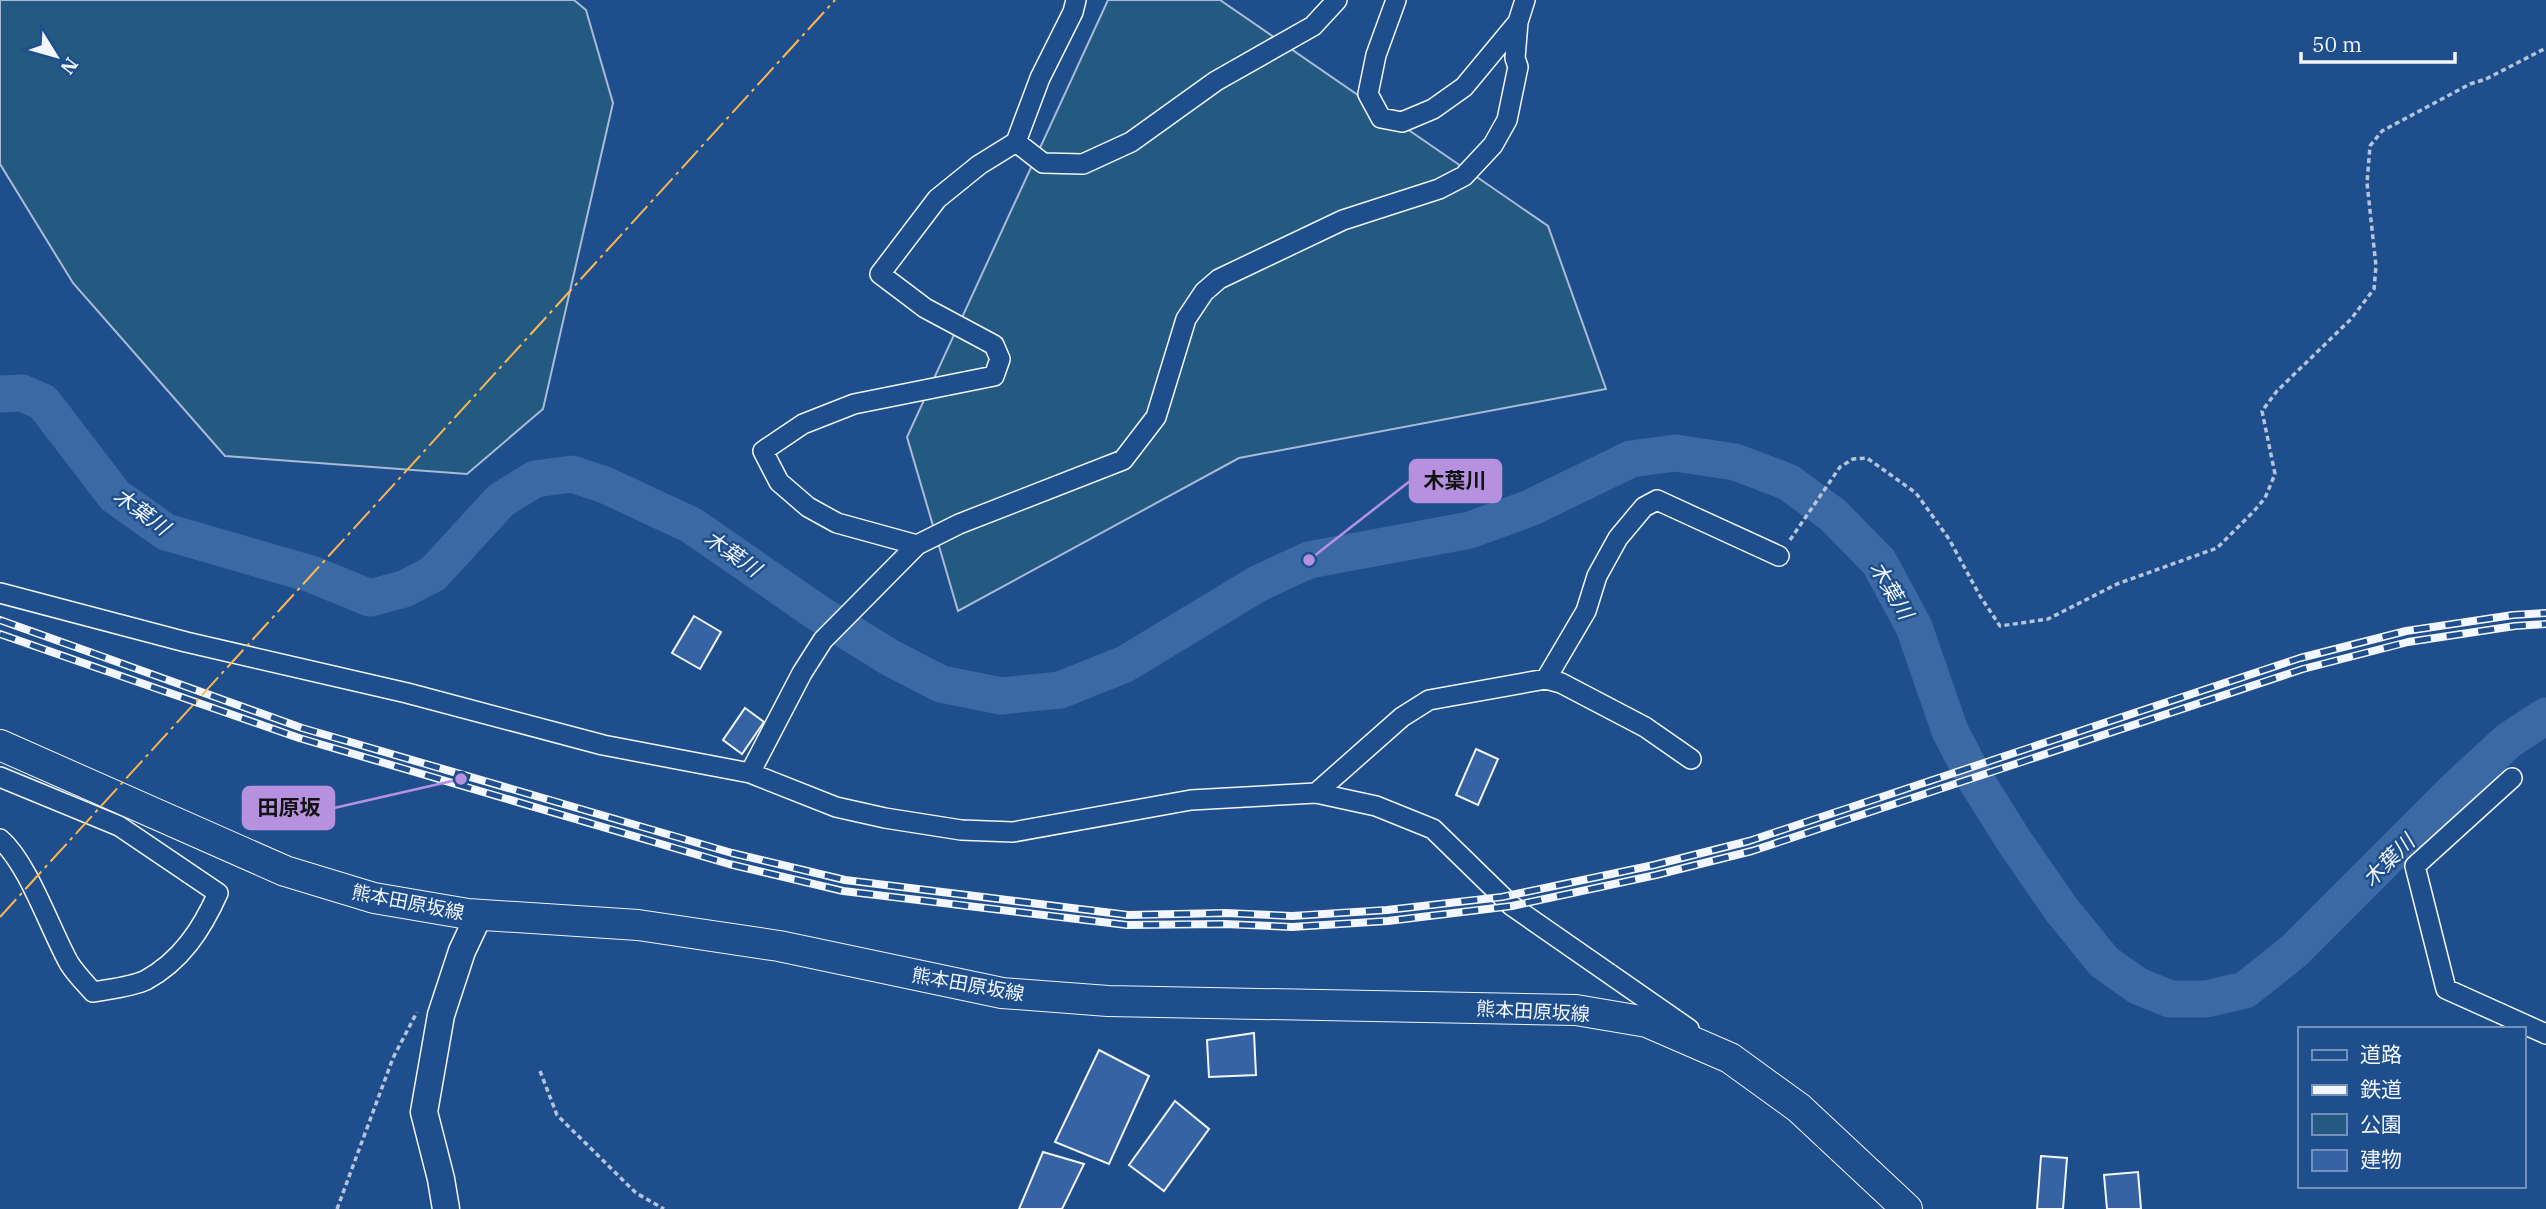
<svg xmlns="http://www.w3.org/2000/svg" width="2546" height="1209" viewBox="0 0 2546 1209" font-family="'IBM Plex Serif','Noto Sans JP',serif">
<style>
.green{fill:#245a82;stroke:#a8bbd7;stroke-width:2}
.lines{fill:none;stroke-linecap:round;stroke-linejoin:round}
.river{stroke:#3b69a3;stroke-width:37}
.building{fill:#3563a3;stroke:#f2f6ff;stroke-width:2}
.street-casing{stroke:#f2f6ff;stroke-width:22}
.secondary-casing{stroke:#f2f6ff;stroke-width:29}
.primary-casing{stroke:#f2f6ff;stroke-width:32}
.path{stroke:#b3c4dc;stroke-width:3.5;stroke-dasharray:5 3.5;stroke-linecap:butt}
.street{stroke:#1f4e8c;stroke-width:19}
.secondary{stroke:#1f4e8c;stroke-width:26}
.primary{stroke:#1f4e8c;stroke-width:30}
.rail-casing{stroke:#f2f6ff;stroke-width:8}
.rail{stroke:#1f4e8c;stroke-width:5;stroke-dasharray:16;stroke-linecap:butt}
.power{stroke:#ffb74d;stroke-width:2;stroke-dasharray:24 5 3.5 5;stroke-linecap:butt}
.labels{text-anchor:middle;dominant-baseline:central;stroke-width:5;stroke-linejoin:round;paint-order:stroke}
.street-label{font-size:19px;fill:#f2f6ff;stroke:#1f4e8c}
.water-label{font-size:21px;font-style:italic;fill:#f2f6ff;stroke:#1f4e8c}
.leader{fill:none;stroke:#b691df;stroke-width:2.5}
.callout-dot{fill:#b691df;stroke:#1f4e8c;stroke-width:2.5}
.callout{fill:#b691df;stroke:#b691df;stroke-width:2.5}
.callout-label{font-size:21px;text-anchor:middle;font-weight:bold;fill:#111}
</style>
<rect width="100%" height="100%" fill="#1f4e8c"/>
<path class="green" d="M0 0H574L586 10 613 103 543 409 467 474 225 456 73 283 0 164Z
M1108 0H1220L1548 226 1606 389 1239 458 958 611 907 437Z"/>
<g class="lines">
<path class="river" d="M0 394 22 393 43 402 115 496 166 532 311 574 370 598 404 589 433 574 501 500 535 479 572 474 605 485 691 525 818 613 889 657 941 684 1001 696 1060 690 1125 664 1259 583 1309 560 1470 530 1530 508 1631 459 1675 453 1735 462 1788 482 1833 515 1879 562 1914 627 1950 731 1974 777 2014 841 2061 909 2104 962 2138 986 2170 999H2206L2245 990 2294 951 2456 789 2509 740 2546 716"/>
</g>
<path class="building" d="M694 616 721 632 700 669 672 653Z
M745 708 764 722 742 754 723 740Z
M1476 749 1498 759 1478 805 1456 795Z
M1254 1033 1256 1075 1209 1077 1207 1040Z
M1099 1050 1149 1076 1109 1164 1055 1142Z
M1175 1101 1209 1129 1164 1191 1129 1165Z
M1043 1152 1084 1164 1062 1209H1019Z
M2041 1156 2067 1158 2063 1209H2037Z
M2138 1172 2141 1209H2107L2104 1175Z"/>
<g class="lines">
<defs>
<path id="street" d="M1396 0 1376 55 1368 94 1381 118 1402 122 1433 109 1464 87 1518 22
M1016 142 1043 163 1083 164 1131 142 1216 81 1313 26 1337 0
M917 545 837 523 808 507 779 482 763 451 803 424 854 404 994 376 1000 359 994 345 925 308 880 274 937 199 979 165 1016 142 1040 78 1073 12 1076 0
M0 593 186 642 407 693 603 745 750 773 836 807 885 818 961 830 1013 832 1191 800 1316 793 1376 806 1433 829 1512 906 1689 1029
M1546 679 1586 611 1597 576 1618 538 1644 507 1657 500 1779 556
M750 773 802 673 823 640 917 545 959 524 1123 460 1156 417 1186 319 1204 292 1219 279 1343 220 1439 189 1464 176 1493 145 1507 120 1518 67 1515 58 1518 22 1525 0
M0 777 119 826 218 893C202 929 181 961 146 980 132 987 109 989 93 992 85 983 75 973 69 963 50 929 28 863 0 839
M2512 778 2415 866 2446 989 2546 1034
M1316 793 1402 717 1429 700 1546 679 1561 683 1645 727 1691 759"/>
<path id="secondary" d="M446 1209 441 1179 424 1112 441 1015 462 951 479 915"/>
<path id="primary" d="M0 745 285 871 374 898 468 914 638 925 779 946 1002 993 1108 1001 1576 1010 1647 1022 1730 1058 1799 1108 1907 1209"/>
</defs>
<use href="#street" class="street-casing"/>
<use href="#secondary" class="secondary-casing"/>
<use href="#primary" class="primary-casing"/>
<path class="path" d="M1790 540 1840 467 1853 459 1867 458 1916 493 1949 539 1980 596 2000 626 2048 619 2117 584 2217 548 2254 511 2265 498 2275 474 2262 411 2277 391 2351 319 2374 289 2376 266 2367 183 2370 146 2382 131 2470 84 2486 79 2546 48
M540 1071 557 1115 636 1193 664 1209
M337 1209 393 1058 417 1012"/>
<use href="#street" class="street"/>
<use href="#secondary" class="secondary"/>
<use href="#primary" class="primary"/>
<defs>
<path id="rail" d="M0 620 302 728 732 853 845 880 1128 915 1225 913 1292 916 1387 910 1502 897 1654 865 1749 841 2300 658 2406 631 2513 615 2546 613
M0 634 299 738 729 864 843 891 1127 925 1224 924 1292 927 1388 921 1512 906 1656 875 1752 851 2303 669 2408 642 2515 626 2546 624"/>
</defs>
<use href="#rail" class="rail-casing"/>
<use href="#rail" class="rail"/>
<path class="power" d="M0 917 835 0"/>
</g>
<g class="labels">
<g class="street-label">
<text transform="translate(408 902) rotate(11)">熊本田原坂線</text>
<text transform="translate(968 984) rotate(10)">熊本田原坂線</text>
<text transform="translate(1533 1011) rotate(3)">熊本田原坂線</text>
</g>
<g class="water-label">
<text transform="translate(142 511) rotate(36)">木葉川</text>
<text transform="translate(733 553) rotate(35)">木葉川</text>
<text transform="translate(1892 590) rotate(59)">木葉川</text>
<text transform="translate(2388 860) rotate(-45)">木葉川</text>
</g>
</g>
<path class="leader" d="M1309 560L1410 481M461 779L334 808"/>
<g class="callout-dot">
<circle cx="1309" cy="560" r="7"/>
<circle cx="461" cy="779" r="7"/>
</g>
<g class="callout">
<rect x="1410" y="460" width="91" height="42" rx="7"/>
<rect x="243" y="787" width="91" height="42" rx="7"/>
</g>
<g class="callout-label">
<text x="1455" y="488">木葉川</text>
<text x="289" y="815">田原坂</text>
</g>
<rect x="2298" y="1027" width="228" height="161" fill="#1f4e8c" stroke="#7391ba" stroke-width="2"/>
<rect x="2312" y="1050" width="35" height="10" fill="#1f4e8c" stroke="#7391ba" stroke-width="2"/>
<text x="2360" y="1062" font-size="21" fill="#f2f6ff">道路</text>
<rect x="2312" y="1085" width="35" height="10" fill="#f2f6ff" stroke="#7391ba" stroke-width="2"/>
<text x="2360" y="1097" font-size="21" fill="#f2f6ff">鉄道</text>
<rect x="2312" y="1114" width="35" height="21" fill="#245a82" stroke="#7391ba" stroke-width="2"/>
<text x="2360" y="1132" font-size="21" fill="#f2f6ff">公園</text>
<rect x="2312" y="1150" width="35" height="21" fill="#3563a3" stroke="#7391ba" stroke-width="2"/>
<text x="2360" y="1167" font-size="21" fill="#f2f6ff">建物</text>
<g transform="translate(56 56) rotate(127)" stroke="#1f4e8c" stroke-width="5" paint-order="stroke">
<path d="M0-5L12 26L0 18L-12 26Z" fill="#f2f6ff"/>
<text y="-10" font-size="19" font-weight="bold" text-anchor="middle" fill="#f2f6ff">N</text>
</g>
<path d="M2301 52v10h154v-10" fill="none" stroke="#f2f6ff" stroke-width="3.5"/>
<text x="2312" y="52" font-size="21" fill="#f2f6ff" stroke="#1f4e8c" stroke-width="5" paint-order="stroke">50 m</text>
</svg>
